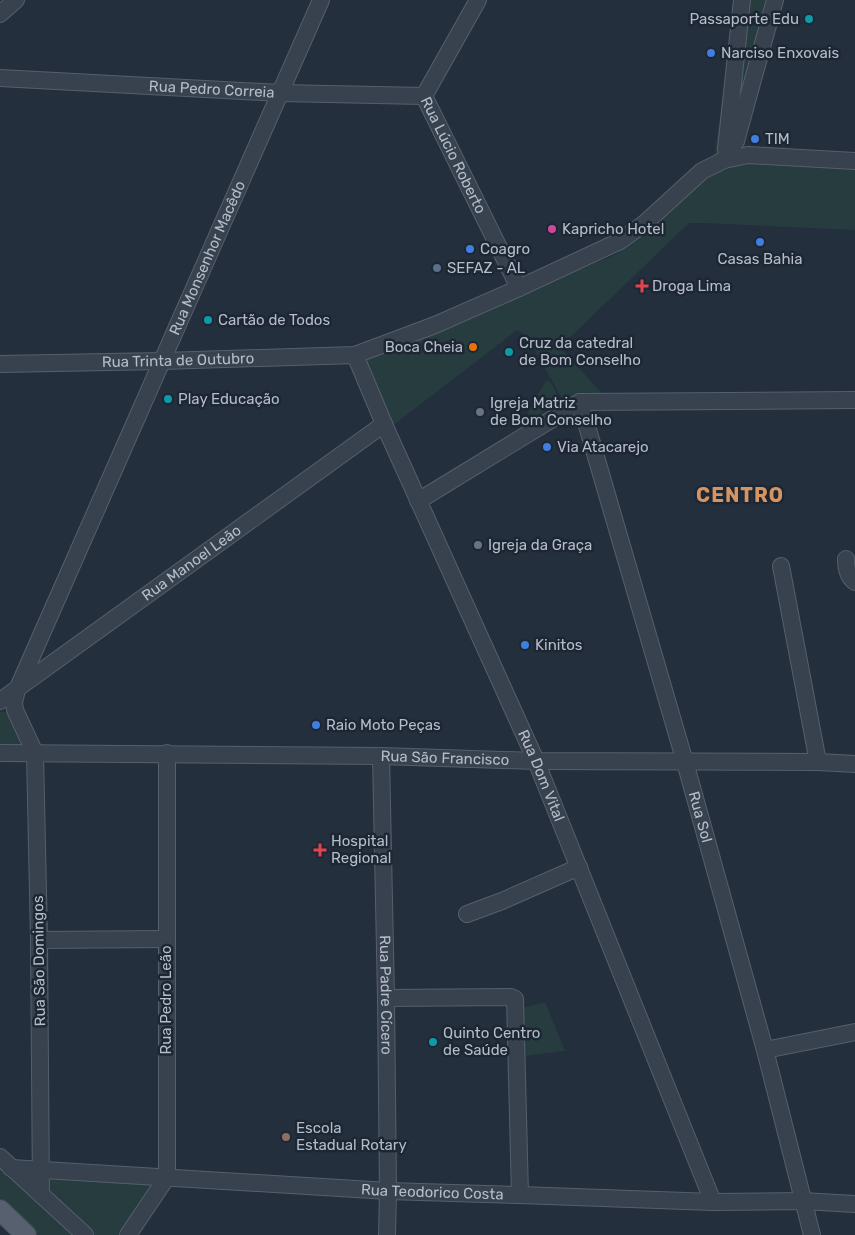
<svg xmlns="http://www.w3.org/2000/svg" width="855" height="1235" viewBox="0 0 855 1235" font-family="Rubik,sans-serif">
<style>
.green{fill:#263c3f}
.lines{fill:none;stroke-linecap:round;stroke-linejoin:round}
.minor-casing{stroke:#565f6c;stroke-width:18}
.major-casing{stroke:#414a57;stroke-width:22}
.minor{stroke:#38414e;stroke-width:16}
.major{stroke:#56606e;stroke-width:20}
.culture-dot{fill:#0f9aa8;stroke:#1d2633;stroke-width:2}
.shop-dot{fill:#3f7fe0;stroke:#1d2633;stroke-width:2}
.hotel-dot{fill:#d1479c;stroke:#1d2633;stroke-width:2}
.service-dot{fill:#5c6f8a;stroke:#1d2633;stroke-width:2}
.health-dot{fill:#e0444e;stroke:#1d2633;stroke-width:2}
.food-dot{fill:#e8710a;stroke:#1d2633;stroke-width:2}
.worship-dot{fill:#6b7280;stroke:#1d2633;stroke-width:2}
.education-dot{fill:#8d6e63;stroke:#1d2633;stroke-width:2}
.labels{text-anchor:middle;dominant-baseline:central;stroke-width:5;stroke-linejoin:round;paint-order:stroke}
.poi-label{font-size:15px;fill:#b4bcc9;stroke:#1d2633;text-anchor:start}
.street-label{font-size:15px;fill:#b4bcc9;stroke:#1d2633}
.district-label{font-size:20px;font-weight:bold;letter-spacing:1px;fill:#d59563;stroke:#1d2633}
</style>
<rect width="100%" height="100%" fill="#242f3e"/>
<path class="green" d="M734 0H780L769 58 748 110 745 149 713 166 730 43Z
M742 163 855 165V230L704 223H689L560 347 605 397 564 402 527 336 517 330 391 427 363 359 415 338 615 255 708 175 725 167Z
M546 381H550L560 400 532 419 528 414V411Z
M0 712H5L9 716 24 747 0 748Z
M545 1002 565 1051 523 1056 519 1009Z
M0 1157 42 1169 167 1177 128 1235H26L0 1210Z"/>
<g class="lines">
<defs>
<g id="minor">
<path d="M0 14 16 0"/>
<path id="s1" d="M0 78 280 93 424 96"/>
<path id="s2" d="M424 96 519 288"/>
<path d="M424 96 478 0"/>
<path d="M726 149 742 0"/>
<path d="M724 160 736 141 775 0"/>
<path id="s3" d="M355 355 387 431 536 761 713 1202"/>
<path id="s4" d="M0 364 163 361 355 355 435 325 519 288 620 241 645 223 702 171 724 160 748 155 855 161"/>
<path id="s5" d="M580 402 685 762 765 1050 812 1235"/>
<path d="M418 501 580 402 855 400"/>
<path d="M846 559C846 568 848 577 855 582"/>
<path d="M781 566 818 762"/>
<path id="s6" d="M0 701 384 424"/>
<path id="s7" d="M0 753 381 756 536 761 818 762 855 764"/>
<path id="s8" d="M381 756 386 998 388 1191 387 1235"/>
<path d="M467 914 502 901 579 867"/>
<path d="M39 940 166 939"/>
<path d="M386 998 511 997 515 999 520 1195"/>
<path d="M765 1050 855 1032"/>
<path d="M0 1157 85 1235"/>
<path id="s9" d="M11 1168 388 1191 520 1195 713 1202 803 1201 855 1204"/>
<path id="s10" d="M41 1195 39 940 35 753 15 710 14 702 17 690 321 0"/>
<path d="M128 1235 167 1177V753"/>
</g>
<path id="major" d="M0 1210 26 1235"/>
</defs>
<use href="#minor" class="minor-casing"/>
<use href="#major" class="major-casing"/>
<use href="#minor" class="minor"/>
<use href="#major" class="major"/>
</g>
<g class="culture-dot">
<circle cx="809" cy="19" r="5"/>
<circle cx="208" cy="320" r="5"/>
<circle cx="509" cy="352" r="5"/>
<circle cx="168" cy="399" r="5"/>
<circle cx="433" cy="1042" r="5"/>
</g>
<g class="shop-dot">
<circle cx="711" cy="53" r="5"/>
<circle cx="755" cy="139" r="5"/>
<circle cx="760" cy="242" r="5"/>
<circle cx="470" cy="249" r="5"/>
<circle cx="547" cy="447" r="5"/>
<circle cx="525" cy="645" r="5"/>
<circle cx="316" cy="725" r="5"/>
</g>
<circle class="hotel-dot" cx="552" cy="229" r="5"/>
<circle class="service-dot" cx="437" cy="268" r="5"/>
<g class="health-dot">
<path d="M639.5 278.5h5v5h5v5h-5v5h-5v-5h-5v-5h5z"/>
<path d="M317.5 842.5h5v5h5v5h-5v5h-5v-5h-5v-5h5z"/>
</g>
<circle class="food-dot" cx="473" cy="347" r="5"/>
<g class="worship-dot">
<circle cx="480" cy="412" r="5"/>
<circle cx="478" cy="545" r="5"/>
</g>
<circle class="education-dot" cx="286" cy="1137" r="5"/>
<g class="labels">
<g class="poi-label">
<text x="799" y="19" text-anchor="end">Passaporte Edu</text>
<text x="721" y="53">Narciso Enxovais</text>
<text x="765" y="139">TIM</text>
<text x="562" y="229">Kapricho Hotel</text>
<text x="480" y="249">Coagro</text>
<text x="760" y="259" text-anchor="middle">Casas Bahia</text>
<text x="447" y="268">SEFAZ - AL</text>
<text x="652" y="286">Droga Lima</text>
<text x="218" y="320">Cartão de Todos</text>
<text x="519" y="343">Cruz da catedral<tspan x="519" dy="17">de Bom Conselho</tspan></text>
<text x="463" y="347" text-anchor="end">Boca Cheia</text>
<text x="178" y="399">Play Educação</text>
<text x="490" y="403">Igreja Matriz<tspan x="490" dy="17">de Bom Conselho</tspan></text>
<text x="557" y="447">Via Atacarejo</text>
<text x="488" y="545">Igreja da Graça</text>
<text x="535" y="645">Kinitos</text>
<text x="326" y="725">Raio Moto Peças</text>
<text x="331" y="841">Hospital<tspan x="331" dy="17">Regional</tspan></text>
<text x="443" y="1033">Quinto Centro<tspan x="443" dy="17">de Saúde</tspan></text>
<text x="296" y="1128">Escola<tspan x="296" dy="17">Estadual Rotary</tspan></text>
</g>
<g class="street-label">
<text stroke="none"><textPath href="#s1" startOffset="212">Rua Pedro Correia</textPath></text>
<text stroke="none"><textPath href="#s2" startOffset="66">Rua Lúcio Roberto</textPath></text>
<text stroke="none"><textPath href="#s10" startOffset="982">Rua Monsenhor Macêdo</textPath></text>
<text stroke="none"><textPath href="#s4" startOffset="178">Rua Trinta de Outubro</textPath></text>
<text stroke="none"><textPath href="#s6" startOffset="236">Rua Manoel Leão</textPath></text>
<text stroke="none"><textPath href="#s7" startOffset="445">Rua São Francisco</textPath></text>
<text stroke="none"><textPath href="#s3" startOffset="460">Rua Dom Vital</textPath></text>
<text stroke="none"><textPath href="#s5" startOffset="432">Rua Sol</textPath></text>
<text transform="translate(39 961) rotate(-91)">Rua São Domingos</text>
<text stroke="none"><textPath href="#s8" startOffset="239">Rua Padre Cícero</textPath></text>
<text transform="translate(166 1000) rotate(-90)">Rua Pedro Leão</text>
<text stroke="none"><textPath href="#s9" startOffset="422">Rua Teodorico Costa</textPath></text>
</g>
<g class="district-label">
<text x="740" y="495">CENTRO</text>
</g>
</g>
</svg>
